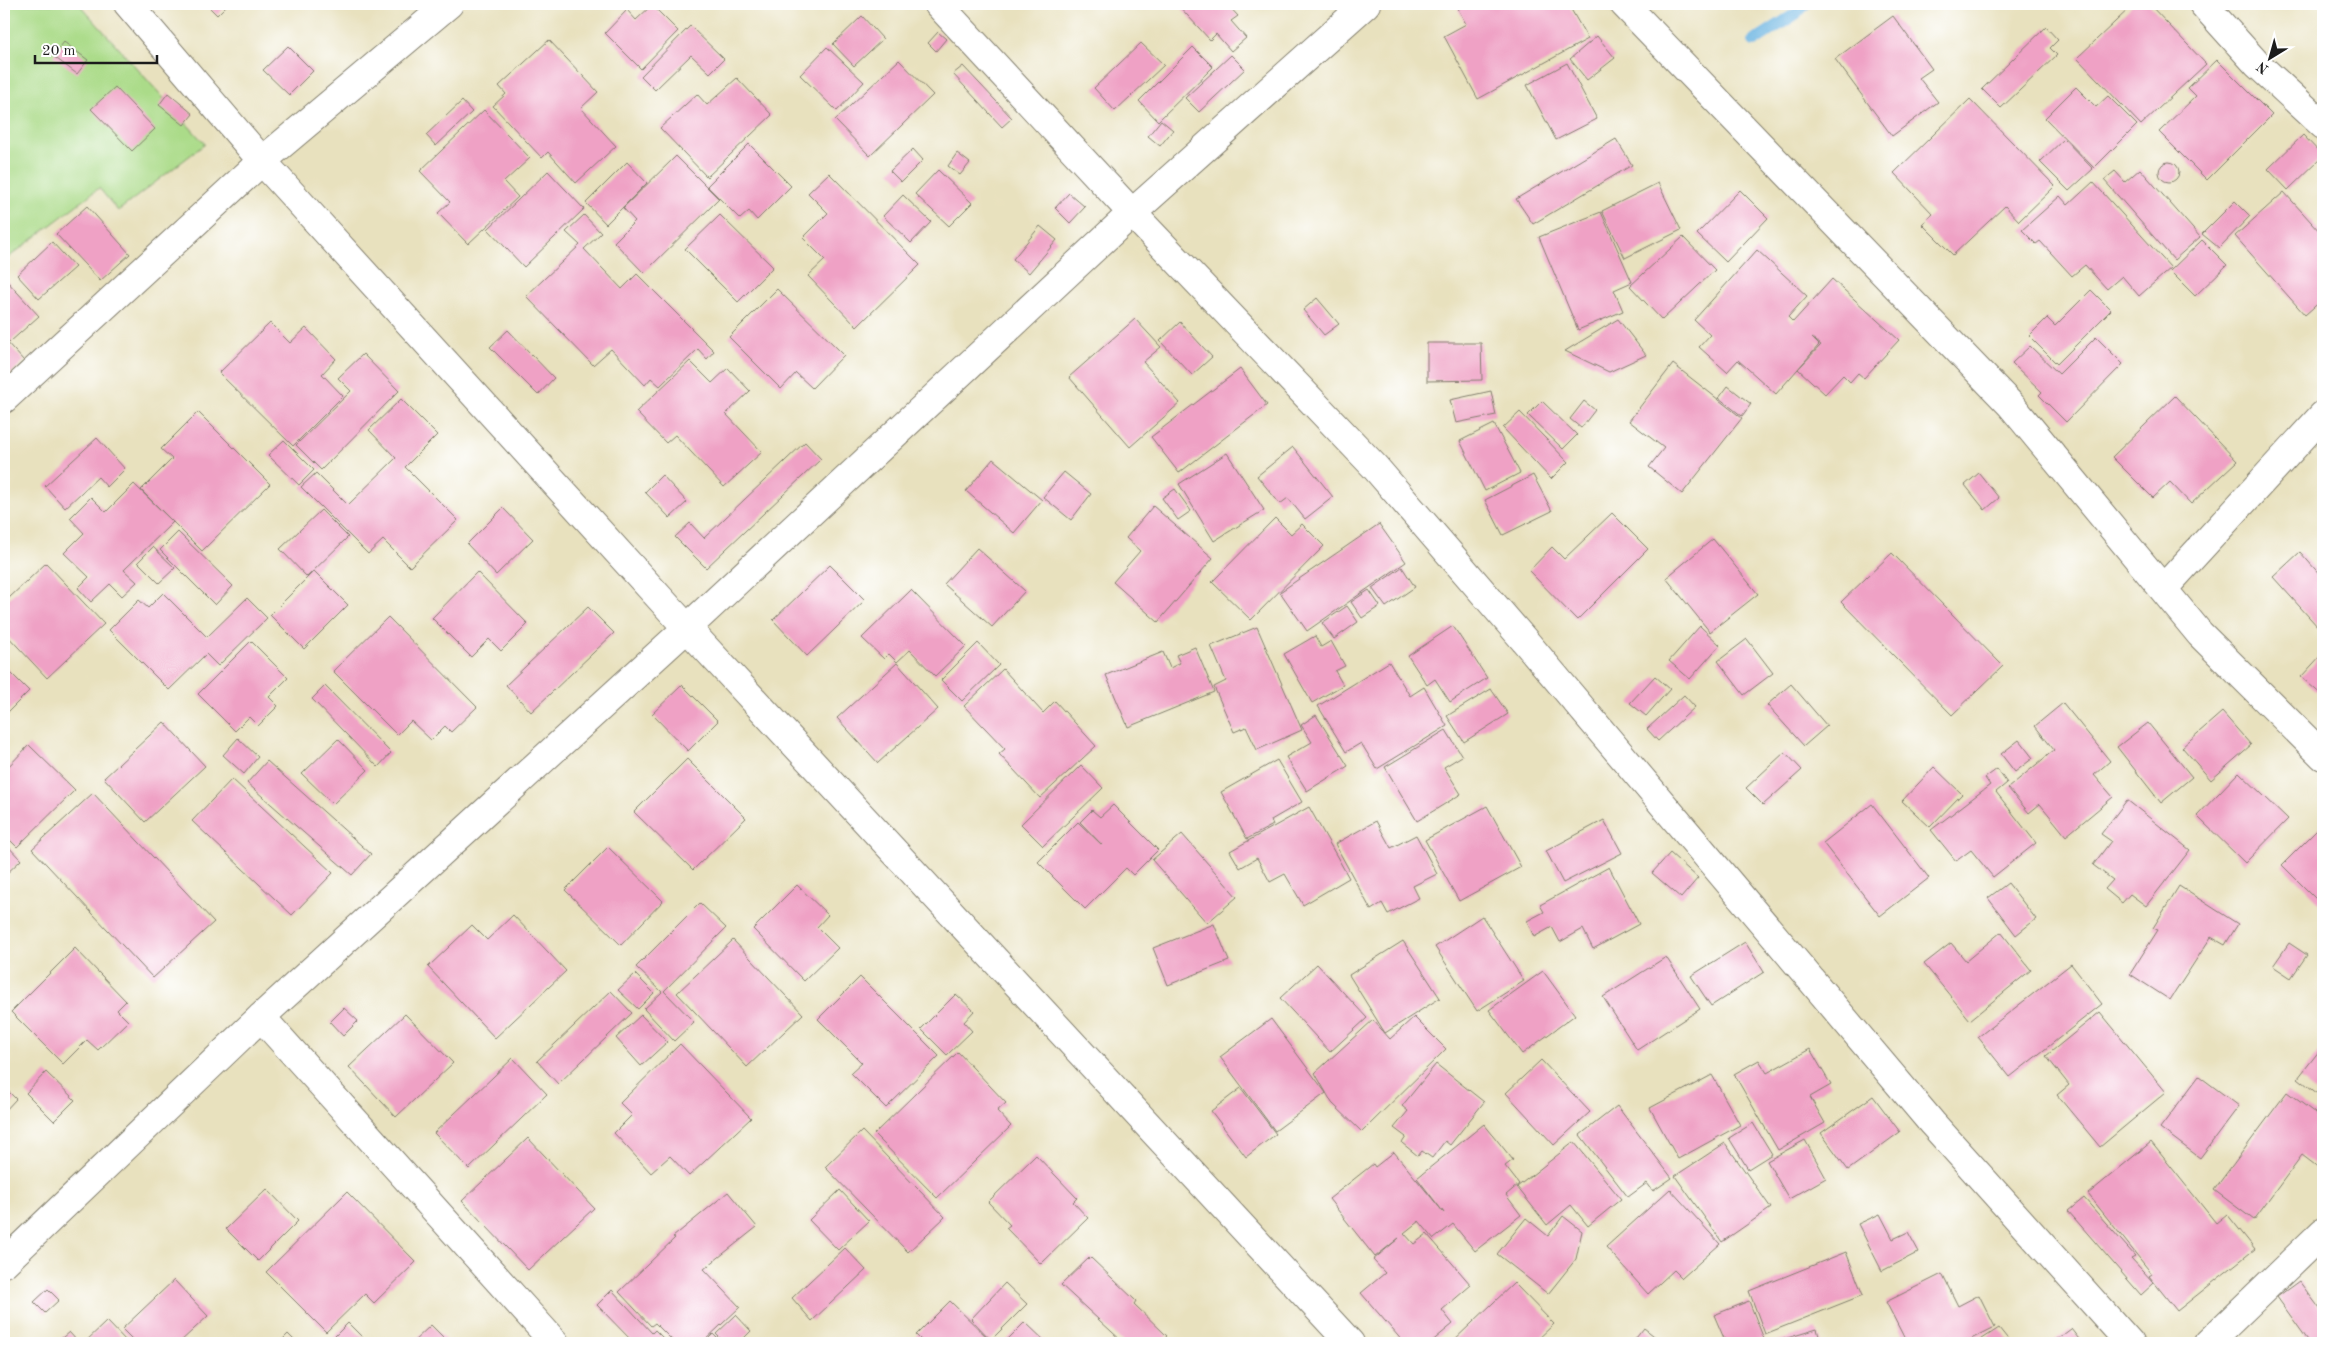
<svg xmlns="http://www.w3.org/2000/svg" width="2327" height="1347" viewBox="0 0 2327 1347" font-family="'Old Standard TT',serif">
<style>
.green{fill:#abdb89;stroke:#647c52}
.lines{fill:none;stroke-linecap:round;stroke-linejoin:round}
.stream{stroke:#68b2e0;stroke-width:12}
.building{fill:#efa1c5}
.street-casing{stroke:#827e6d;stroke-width:30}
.street{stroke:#fff;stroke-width:28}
</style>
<rect width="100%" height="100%" fill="#fff"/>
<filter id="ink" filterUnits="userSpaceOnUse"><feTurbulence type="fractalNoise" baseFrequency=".02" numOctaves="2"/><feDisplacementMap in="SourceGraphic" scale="10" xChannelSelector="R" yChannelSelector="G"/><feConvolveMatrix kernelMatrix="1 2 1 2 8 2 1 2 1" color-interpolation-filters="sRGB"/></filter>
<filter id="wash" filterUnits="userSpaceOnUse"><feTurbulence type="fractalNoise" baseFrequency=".0096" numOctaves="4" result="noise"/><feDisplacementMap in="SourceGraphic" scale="20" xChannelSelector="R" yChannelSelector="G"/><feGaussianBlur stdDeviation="1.12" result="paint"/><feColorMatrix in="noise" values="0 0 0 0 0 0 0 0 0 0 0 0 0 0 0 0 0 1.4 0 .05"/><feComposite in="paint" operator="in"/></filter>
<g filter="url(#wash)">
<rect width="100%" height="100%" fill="#e8e1be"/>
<path class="green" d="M4 4H79L205 144 118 211 99 188 4 261Z"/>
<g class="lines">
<path class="stream" d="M1754 41 1797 13 1805 4"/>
</g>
<g id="blocks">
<path class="building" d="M206 4H228L217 15Z
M1177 4H1227L1238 16 1231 21 1246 38 1231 51 1216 34 1210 40Z
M1468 4H1568L1588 39 1478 99 1444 36 1466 24 1458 9Z
M2134 4H2149L2206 64 2141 125 2077 58Z
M652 5 678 31 641 69 605 33 627 10 636 20Z
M862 16 883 39 854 66 833 44Z
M1893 16 1932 69 1919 78 1938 102 1892 136 1835 59Z
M690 26 724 59 710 73 691 55 655 90 641 76Z
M2046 27 2058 40 2050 48 2057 55 2001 108 1982 89Z
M938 32 946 39 936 51 928 43Z
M1597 36 1615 58 1587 80 1570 59Z
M549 40 598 92 581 108 616 146 576 183 548 152 542 158 493 106 506 94 499 86Z
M64 42 88 60 77 74 53 56Z
M1141 43 1164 65 1115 111 1094 88Z
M288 46 313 71 289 95 263 70Z
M827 47 864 82 837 111 800 75Z
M1193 47 1213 67 1158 121 1139 101Z
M1231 55 1245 69 1199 112 1185 98Z
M899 60 933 95 870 156 835 120Z
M2217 60 2272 115 2207 180 2159 132 2196 96 2188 88Z
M1567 63 1597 119 1556 140 1527 85Z
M963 66 1012 118 1002 127 953 74Z
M737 78 772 115 707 177 660 128 697 94 707 105Z
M115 87 155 129 132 151 91 109Z
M2076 87 2096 107 2108 96 2137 125 2094 168 2045 118Z
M168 93 193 114 184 125 159 105Z
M1970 99 2055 186 2019 221 2005 206 1953 255 1922 224 1933 214 1894 173Z
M462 101 472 112 436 146 426 135Z
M484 110 530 158 504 182 518 197 468 244 438 213 450 202 420 171Z
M1161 120 1173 130 1160 146 1148 136Z
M2303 135 2323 156 2288 190 2268 169Z
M1616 139 1632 165 1533 224 1516 199Z
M2064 139 2093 169 2069 191 2040 162Z
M749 144 791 186 757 220 749 211 740 219 707 186Z
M913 149 923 160 901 182 890 171Z
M957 153 970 163 960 175 948 166Z
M676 156 719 199 644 273 614 242 635 221 623 208Z
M2159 172a10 10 0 1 1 20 0a10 10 0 1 1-20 0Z
M627 162 647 183 606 224 586 203Z
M2140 169 2200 237 2174 260 2104 180 2115 171 2125 182Z
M938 170 972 203 949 226 915 194Z
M548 171 584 209 524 267 488 229Z
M829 173 920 265 857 327 808 276 825 260 803 238 828 213 808 193Z
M2093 182 2171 268 2139 296 2122 276 2107 289 2085 265 2072 276 2040 241 2036 244 2022 230 2060 196 2068 205Z
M1658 183 1681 230 1625 258 1602 211Z
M1740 190 1768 218 1726 262 1697 234Z
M2284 192 2321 233 2323 231V299L2305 315 2235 236Z
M1069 193 1085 207 1070 223 1055 208Z
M903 195 931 222 911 243 883 216Z
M2235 201 2250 216 2219 248 2202 234Z
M87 206 130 254 100 281 56 234Z
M1601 212 1632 282 1614 290 1623 311 1578 330 1539 237Z
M584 215 601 233 584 249 622 289 637 274 714 351 707 359 698 349 660 386 651 378 645 385 611 349 593 365 526 296 580 245 566 232Z
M720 215 773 267 738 302 685 249Z
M1040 226 1057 240 1029 273 1013 259Z
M1683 237 1715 270 1662 320 1630 286Z
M2202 240 2227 265 2195 296 2170 271Z
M52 242 75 267 39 299 17 275Z
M1757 250 1807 296 1788 317 1793 322 1832 279 1899 340 1864 378 1858 373 1850 382 1843 375 1825 394 1798 369 1821 345 1812 338 1819 345 1776 394 1738 360 1727 372 1699 347 1710 335 1694 320Z
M6 280 39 316 10 342 4 336V283Z
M777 289 844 355 812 388 796 373 781 389 729 337Z
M2091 290 2111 310 2057 364 2029 336 2047 318 2055 326Z
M1317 298 1339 324 1324 335 1303 310Z
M1135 319 1161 347 1143 362 1180 403 1130 447 1069 377Z
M1618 319 1646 355 1609 372 1565 351Z
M1180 322 1212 357 1192 375 1160 341Z
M270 323 290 343 306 328 336 359 322 374 343 396 293 446 219 373Z
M508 330 554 378 538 395 490 347Z
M2096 337 2123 364 2066 422 2039 395 2042 392 2012 363 2030 346 2059 374Z
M4 339 24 361 4 380Z
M1427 343H1481L1482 380 1427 381Z
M363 354 399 391 321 470 296 445 351 391 338 378Z
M690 361 712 383 728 368 750 391 726 414 762 452 724 487 675 435 666 443 636 412Z
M1673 364 1742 418 1682 494 1649 467 1664 448 1629 421Z
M1240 369 1267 405 1179 473 1151 437Z
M1728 386 1751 404 1742 416 1719 398Z
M1491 391 1496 415 1456 423 1450 400Z
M2175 396 2237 461 2191 504 2170 482 2153 498 2112 457Z
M401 399 437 435 405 467 458 520 410 567 383 540 368 554 301 487 316 473 348 505 396 458 369 430Z
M1542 401 1577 435 1563 449 1528 415Z
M1584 401 1595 410 1581 428 1570 419Z
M198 412 270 484 202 551 141 490 172 459 161 449Z
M1520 412 1568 462 1551 479 1503 428Z
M1494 424 1520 473 1485 491 1460 441Z
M97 438 125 469 107 487 98 477 65 508 45 486Z
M284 440 314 470 299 485 268 455Z
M805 442 821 459 706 568 675 537 690 523 704 538Z
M1293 447 1333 497 1305 519 1288 498 1280 504 1257 476Z
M1227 453 1264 510 1214 541 1179 484Z
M993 459 1042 500 1014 533 966 491Z
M1064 472 1091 494 1071 520 1043 497Z
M1979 473 1999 498 1985 510 1965 485Z
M662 475 687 502 670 518 645 492Z
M1533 475 1552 511 1503 535 1485 500Z
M134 484 173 522 124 570 137 582 122 596 110 584 91 602 78 588 89 577 64 553 84 533 70 518 91 497 106 512Z
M1175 489 1191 511 1178 520 1162 498Z
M1153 506 1213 558 1158 622 1113 582 1140 551 1126 538Z
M503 508 533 539 496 575 467 544Z
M321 510 348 537 307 577 280 549Z
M1612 513 1648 549 1577 620 1529 571 1552 547 1564 559Z
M1275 518 1291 534 1302 524 1324 546 1251 620 1212 582Z
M1379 524 1406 562 1307 631 1280 592Z
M178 532 233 586 215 605 160 550Z
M1713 539 1758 594 1710 632 1666 578Z
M153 547 175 568 159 583 138 562Z
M977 548 1025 591 992 627 944 584Z
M2300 552 2323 578V623L2318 627 2273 577Z
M1892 553 2003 666 1952 715 1841 602Z
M46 563 104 624 47 678 4 632V593L9 598Z
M830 565 865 600 807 656 773 620Z
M1402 567 1415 587 1386 607 1372 588Z
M314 571 348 605 304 649 270 615Z
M477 572 528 624 501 651 489 639 471 657 432 618Z
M911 590 966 646 935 676 910 650 897 662 889 654 884 659 862 638Z
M1369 590 1380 606 1362 618 1351 602Z
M163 593 207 637 247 598 267 618 218 666 206 654 169 690 109 630 139 600 148 608Z
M1347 606 1358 622 1334 639 1322 623Z
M588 607 614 633 531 712 506 685Z
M388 617 477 707 451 732 445 726 431 740 411 721 397 735 333 671Z
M1453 626 1487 678 1450 702 1435 679 1427 685 1408 656Z
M1700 626 1720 645 1690 679 1669 661Z
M1257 627 1302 730 1257 750 1246 727 1234 732 1214 687 1226 681 1211 646Z
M1315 636 1321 647 1331 641 1345 666 1335 671 1343 685 1312 703 1284 654Z
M1747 639 1773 673 1744 695 1718 661Z
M251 641 288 678 269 697 278 706 258 726 249 717 235 731 198 694Z
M978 643 999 665 962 701 941 680Z
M1195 647 1214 692 1128 727 1106 675 1163 652 1170 668 1180 663 1176 655Z
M2323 653V696L2301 677Z
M1389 662 1410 696 1424 687 1447 726 1377 769 1361 743 1346 752 1318 706Z
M897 663 938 709 878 763 837 718Z
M4 666 29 691 4 716Z
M1003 669 1043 713 1055 701 1096 746 1040 798 999 754 1005 749 964 706Z
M1655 676 1670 689 1646 716 1630 703Z
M1791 684 1827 726 1804 746 1767 705Z
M682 685 718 721 688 751 652 714Z
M325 686 391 753 378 767 312 699Z
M1491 689 1508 714 1464 742 1447 716Z
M1684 695 1695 707 1658 741 1647 729Z
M2063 703 2110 761 2094 775 2113 797 2066 836 2040 804 2029 813 2008 788 2054 750 2035 726Z
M2222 712 2251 745 2211 780 2182 747Z
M1316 715 1348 766 1307 791 1286 757 1312 742 1301 725Z
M164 722 205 766 145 822 104 778Z
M2148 723 2192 777 2161 803 2117 747Z
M1446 730 1462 756 1444 767 1461 794 1417 821 1385 767Z
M238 738 258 757 244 774 223 755Z
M338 739 368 770 333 804 302 774Z
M2019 740 2033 758 2015 772 2001 754Z
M29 745 75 790 17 847 4 834V771Z
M1785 752 1802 770 1763 805 1746 788Z
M687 759 746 818 693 870 634 812Z
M1277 760 1302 802 1271 820 1273 825 1247 839 1221 792Z
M267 761 371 854 352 875 247 783Z
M1081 765 1103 788 1043 846 1021 824Z
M1934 767 1962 794 1930 827 1902 801Z
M1997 769 2007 783 1996 792 2036 843 1993 877 1971 850 1956 861 1931 830 1990 785 1985 778Z
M2239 772 2288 819 2245 863 2197 816Z
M232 779 333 873 292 915 192 821Z
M93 793 214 922 153 978 32 849Z
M2127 800 2190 850 2146 906 2130 894 2122 903 2105 889 2113 880 2093 865 2111 841 2101 834Z
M1872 804 1929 878 1880 916 1823 843Z
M1113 805 1158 850 1133 875 1126 868 1085 909 1038 862 1078 822 1102 845 1080 822 1092 810 1100 817Z
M1487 806 1521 867 1459 901 1425 840Z
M1309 807 1349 878 1303 905 1285 874 1270 882 1257 858 1240 868 1230 851Z
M1604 820 1622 853 1563 883 1546 851Z
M1376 821 1391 848 1416 835 1437 874 1413 886 1419 898 1388 914 1382 903 1371 910 1335 844Z
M2321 826 2323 828V906L2282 865Z
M1182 834 1237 897 1207 923 1152 860Z
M4 842 21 860 4 876Z
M608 847 663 901 621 945 565 890Z
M1670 853 1698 878 1681 898 1652 873Z
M1609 867 1639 924 1593 949 1583 929 1560 942 1552 927 1534 937 1527 921 1544 912 1540 905Z
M2008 883 2036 919 2016 935 1988 898Z
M797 885 828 915 817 927 838 948 804 981 753 929Z
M2179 886 2238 924 2225 945 2211 937 2170 1000 2130 974 2158 930 2153 928Z
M700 903 726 928 664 991 694 1022 674 1041 644 1009 662 992 636 967Z
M513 915 566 971 495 1038 428 967 472 925 487 940Z
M1482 916 1524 981 1477 1011 1435 947Z
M1214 924 1229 961 1168 985 1153 948Z
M2001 932 2031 970 1970 1020 1924 964 1951 943 1966 961Z
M733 940 803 1014 747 1067 677 993Z
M1403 941 1440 998 1385 1033 1349 975Z
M1745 942 1764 972 1711 1006 1691 976Z
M2289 943 2307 955 2291 978 2273 966Z
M75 948 126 1001 117 1010 128 1021 98 1050 87 1040 63 1064 11 1012Z
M1666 957 1700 1009 1637 1050 1603 997Z
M1317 964 1367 1018 1330 1052 1280 998Z
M2071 964 2102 1004 2010 1077 1978 1037Z
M1543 971 1575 1015 1522 1054 1489 1010Z
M635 974 654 993 638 1009 618 990Z
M860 977 939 1056 886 1108 851 1073 862 1063 818 1019Z
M611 991 632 1013 558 1084 537 1061Z
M956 994 974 1011 964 1022 972 1031 947 1055 921 1029Z
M344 1008 358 1021 343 1036 330 1022Z
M2100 1012 2166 1092 2100 1147 2057 1095 2069 1085 2046 1056Z
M405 1014 453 1063 396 1117 349 1067Z
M641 1015 667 1042 641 1066 616 1038Z
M1414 1017 1446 1049 1362 1132 1332 1103 1315 1073 1373 1020 1390 1039Z
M1271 1019 1326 1093 1275 1131 1220 1057Z
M680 1044 751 1118 689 1176 670 1156 651 1173 614 1133 632 1115 620 1103Z
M2323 1046V1098L2298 1078Z
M1810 1049 1831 1085 1810 1097 1825 1123 1778 1150 1734 1074 1759 1060 1767 1073Z
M958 1052 1006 1103 997 1111 1011 1126 937 1198 874 1134Z
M513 1058 547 1094 469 1169 434 1133Z
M1541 1060 1590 1112 1554 1145 1506 1093Z
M1436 1064 1484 1102 1450 1145 1445 1141 1432 1158 1422 1151 1418 1156 1402 1143 1406 1137 1394 1128 1408 1111 1402 1106Z
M46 1072 75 1100 54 1121 26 1093Z
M1712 1075 1740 1125 1678 1159 1650 1108Z
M2199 1076 2239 1106 2200 1158 2160 1128Z
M4 1087 16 1099 4 1112Z
M1241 1088 1276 1134 1246 1157 1211 1111Z
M2287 1092 2323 1119V1171L2302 1155 2254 1220 2214 1190Z
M1873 1096 1900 1132 1848 1170 1821 1133Z
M1617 1106 1672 1178 1653 1191 1647 1183 1628 1197 1580 1135Z
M1753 1123 1772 1154 1748 1169 1729 1138Z
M1484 1124 1513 1160 1505 1166 1519 1184 1506 1195 1521 1215 1475 1251 1453 1224 1434 1239 1419 1221 1404 1233 1414 1244 1427 1234 1471 1285 1442 1310 1453 1324 1430 1343H1404L1361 1293 1385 1273 1373 1260 1399 1238 1375 1257 1329 1199 1373 1164 1375 1167 1394 1152 1444 1213 1417 1178Z
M862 1131 945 1217 908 1252 825 1167Z
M528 1138 594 1208 528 1270 462 1201Z
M1805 1140 1826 1178 1789 1199 1767 1161Z
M1574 1142 1621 1199 1588 1226 1571 1205 1547 1225 1517 1187Z
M2151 1142 2216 1223 2227 1214 2255 1249 2177 1311 2149 1276 2152 1274 2088 1194Z
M1725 1143 1771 1208 1722 1242 1675 1176Z
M1036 1155 1077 1198 1073 1202 1088 1218 1041 1264 1006 1228 1010 1225 988 1202Z
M267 1189 298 1221 258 1261 226 1229Z
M1670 1189 1720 1244 1682 1278 1674 1270 1648 1294 1606 1247Z
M840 1190 869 1221 838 1250 809 1220Z
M347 1192 416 1262 374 1303 365 1294 326 1332 266 1272Z
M728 1192 757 1227 704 1269 740 1307 702 1343H675L655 1323 651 1326 619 1292 675 1238 673 1237Z
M2084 1198 2135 1256 2131 1258 2154 1283 2141 1295 2068 1211Z
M1880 1214 1893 1239 1908 1232 1919 1252 1882 1271 1858 1224Z
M1563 1216 1582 1231 1576 1259 1548 1294 1497 1254 1526 1218 1548 1236Z
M845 1248 866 1270 812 1321 792 1298Z
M1846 1252 1863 1295 1765 1334 1749 1291Z
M1090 1257 1136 1301 1134 1304 1167 1336 1160 1343H1124L1061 1285Z
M1942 1274 1958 1306 1979 1295 1995 1327 1963 1343H1907L1886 1302Z
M174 1280 208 1316 179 1343H136L122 1329Z
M2299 1281 2323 1313V1343H2310L2277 1297Z
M1005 1283 1027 1304 991 1340 971 1319Z
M1514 1283 1554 1324 1534 1343H1451Z
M48 1289 59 1300 45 1313 34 1302Z
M612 1290 652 1333 655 1330 668 1343H634L597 1305Z
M950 1301 993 1343H924L916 1335Z
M1749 1301 1764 1339 1753 1343H1726L1714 1315Z
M736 1315 751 1331 739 1343H725L716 1334Z
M107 1321 128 1343H84Z
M1025 1322 1047 1343H1004Z
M348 1323 366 1341 363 1343H328Z
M431 1325 449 1343H412Z
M1644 1328 1663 1343H1632Z
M1999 1328 2011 1343H1976Z
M1817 1329 1821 1343H1771Z
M2071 1329 2082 1343H2052Z
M69 1332 79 1343H56Z
M288 1334 297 1343H279Z
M713 1334 722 1343H704Z"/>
</g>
</g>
<g filter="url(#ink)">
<use href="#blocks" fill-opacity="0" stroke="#827e6d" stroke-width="1"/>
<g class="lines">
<defs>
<path id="street" d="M128 4 262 161 687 628 1350 1343
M938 4 1132 213 1374 466 1525 641 1932 1123 2130 1343
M1624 4 2011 405 2200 634 2323 756
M2203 4 2257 64 2323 125
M4 399 262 161 449 4
M2163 589 2323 415
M261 1017 555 1343
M4 1263 261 1017 687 628 1132 213 1366 4
M2208 1343 2323 1232"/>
</defs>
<use href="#street" class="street-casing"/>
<use href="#street" class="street"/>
</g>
</g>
<rect width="2327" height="1347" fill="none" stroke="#fff" stroke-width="20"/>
<g transform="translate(2270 58) rotate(217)" stroke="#ffffff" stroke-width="4" paint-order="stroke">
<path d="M0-4L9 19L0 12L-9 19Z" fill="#1c1c1c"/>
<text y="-8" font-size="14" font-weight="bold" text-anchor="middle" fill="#1c1c1c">N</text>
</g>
<path d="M35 55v8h122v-8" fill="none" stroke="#1c1c1c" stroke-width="2.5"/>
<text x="42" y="55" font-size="15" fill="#1c1c1c" stroke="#ffffff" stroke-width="4" paint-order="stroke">20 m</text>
</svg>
